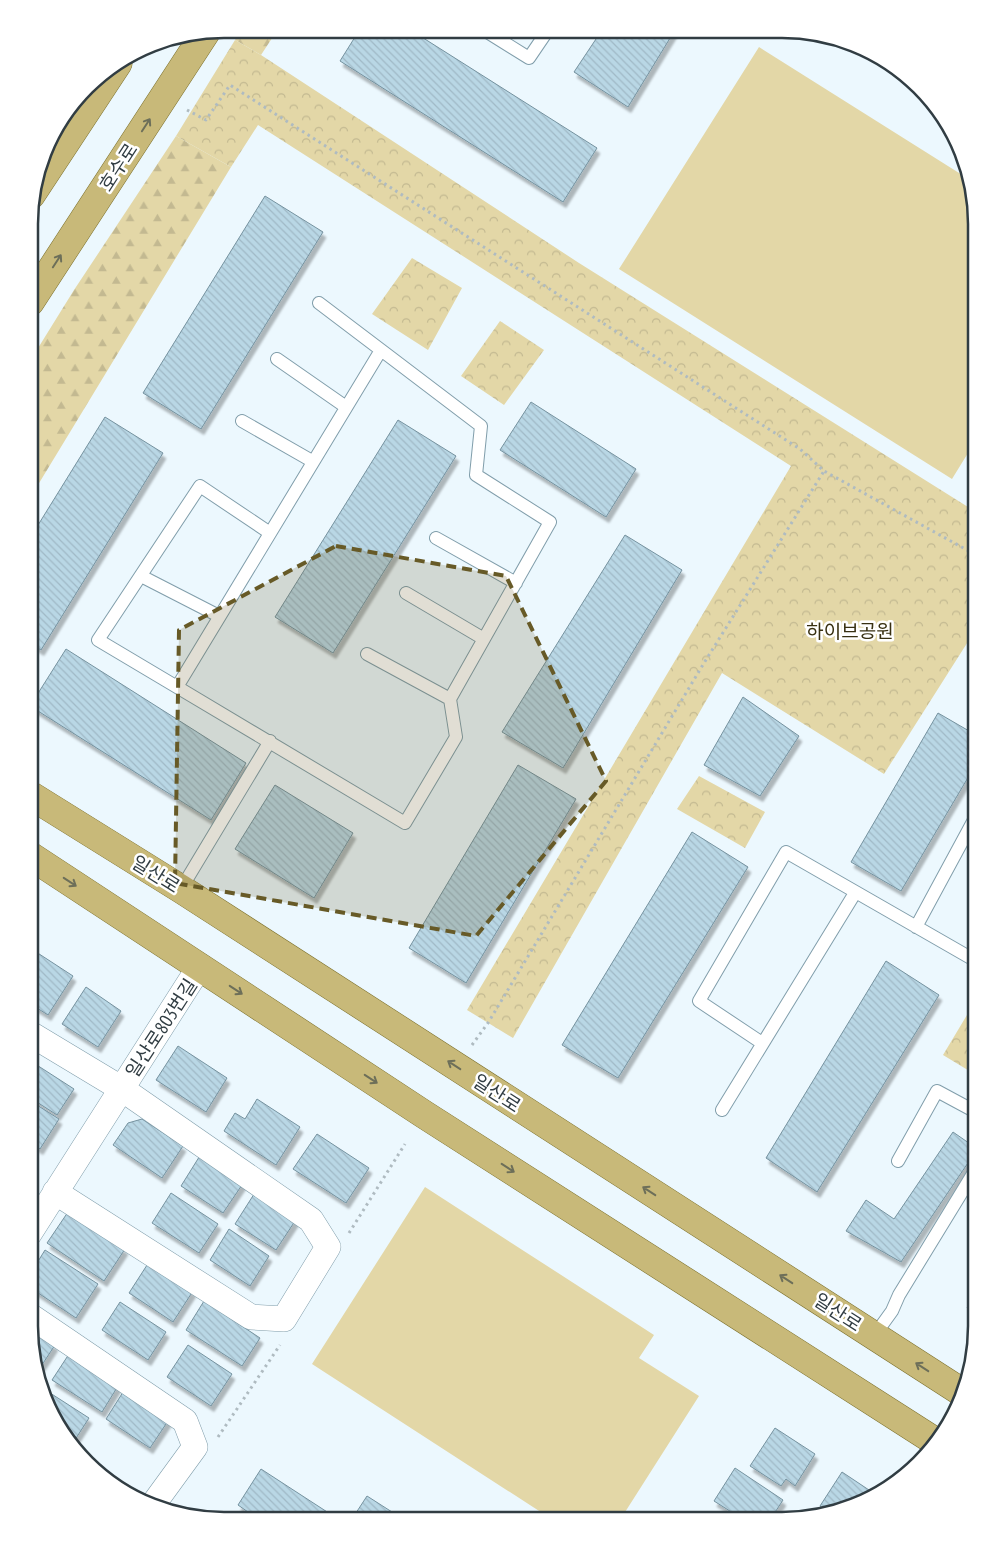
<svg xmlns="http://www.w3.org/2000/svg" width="1005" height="1549" viewBox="0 0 1005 1549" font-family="'PT Sans Narrow','Noto Sans KR',sans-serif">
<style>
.green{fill:#e3d7a7}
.forest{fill:url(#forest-firs)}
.park{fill:url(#park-crowns)}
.building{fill:url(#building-back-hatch);stroke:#75929f;filter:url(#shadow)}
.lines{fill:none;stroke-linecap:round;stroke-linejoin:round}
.lane-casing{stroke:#819eab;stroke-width:14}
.street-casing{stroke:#819eab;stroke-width:26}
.primary-casing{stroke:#7c702c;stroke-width:29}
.path{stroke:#afbbc1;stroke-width:3;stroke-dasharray:2.5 4;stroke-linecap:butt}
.lane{stroke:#fff;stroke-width:12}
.street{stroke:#fff;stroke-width:25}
.primary{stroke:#c8b979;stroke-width:28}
.oneway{stroke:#6d6f59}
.marked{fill:#675a27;fill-opacity:0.2;stroke:#675a27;stroke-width:4;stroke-dasharray:10 6;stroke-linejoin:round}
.labels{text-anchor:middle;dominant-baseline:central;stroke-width:5;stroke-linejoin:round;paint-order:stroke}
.street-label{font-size:19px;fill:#313d43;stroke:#fff}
.park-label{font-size:19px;fill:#383012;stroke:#fff}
.rim{fill:none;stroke:#313d43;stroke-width:2.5}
</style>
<defs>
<pattern id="forest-firs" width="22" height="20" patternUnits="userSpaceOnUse" patternTransform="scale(1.25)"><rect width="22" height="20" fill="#e3d7a7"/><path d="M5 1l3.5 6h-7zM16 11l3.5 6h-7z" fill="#c3b991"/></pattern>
<pattern id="park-crowns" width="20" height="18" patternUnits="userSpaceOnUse" patternTransform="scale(1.25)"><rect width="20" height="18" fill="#e3d7a7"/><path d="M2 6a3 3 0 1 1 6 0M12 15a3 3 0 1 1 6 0" fill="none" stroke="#c3b991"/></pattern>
<pattern id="building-back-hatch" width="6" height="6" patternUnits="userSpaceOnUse" patternTransform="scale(1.25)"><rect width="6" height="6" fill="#b9d7e5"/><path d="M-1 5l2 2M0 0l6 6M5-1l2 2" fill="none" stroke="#a0b9c6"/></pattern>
<filter id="shadow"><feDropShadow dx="3" dy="5.5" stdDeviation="1" flood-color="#0004"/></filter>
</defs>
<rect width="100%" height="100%" fill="#ecf8fe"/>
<path class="green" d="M759 47 967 178 976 224V440L952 479 619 269Z
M425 1187 654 1335 639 1358 699 1396 620 1520H553L312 1364Z"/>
<path class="forest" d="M242 29H278L261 55 235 40Z
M176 136 231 167 30 498V361L74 290Z"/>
<path class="park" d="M235 40 261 55 579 263 976 512V629L884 774 722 673 513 1038 467 1010 791 466 258 125 231 167 176 136Z
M412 258 462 288 428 350 372 314Z
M500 321 544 350 504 405 461 376Z
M699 776 765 812 745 848 677 809Z
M976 1000V1075L943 1055Z"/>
<path class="building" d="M360 29H409L597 148 563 202 340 61Z
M602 30H675L628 107 574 72Z
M265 196 323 232 201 429 143 393Z
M531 402 636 469 606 517 500 450Z
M105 417 163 453 41 650 30 643V538Z
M398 420 456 456 333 653 275 617Z
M625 535 682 570 563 768 502 732Z
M66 649 246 763 211 820 30 706Z
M743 697 799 736 760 796 704 765Z
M938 713 976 735V764L901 891 851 862Z
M518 765 576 799 466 983 409 948Z
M275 785 353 833 314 898 235 849Z
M692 832 748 867 618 1078 562 1045Z
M30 948 73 976 48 1015 29 1003Z
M886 961 939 995 817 1192 766 1158Z
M86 987 121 1011 98 1047 62 1024Z
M178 1046 227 1078 206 1112 156 1080Z
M29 1060 74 1089 57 1115 29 1097Z
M257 1099 300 1127 276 1165 224 1131 235 1113 245 1119Z
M29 1100 59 1119 40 1149 29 1142Z
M142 1119 183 1146 162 1178 113 1145 128 1123Z
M953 1132 976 1148V1151L901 1262 846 1231 866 1200 894 1219Z
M317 1134 369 1168 346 1203 293 1169Z
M201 1154 244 1182 223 1213 181 1186Z
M256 1191 297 1218 276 1250 235 1224Z
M171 1193 218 1224 199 1253 152 1223Z
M68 1212 125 1249 104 1281 47 1243Z
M229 1229 269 1256 250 1286 210 1260Z
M45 1250 98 1284 76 1318 29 1287V1276Z
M149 1262 193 1291 173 1322 129 1293Z
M976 1293V1313L967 1308Z
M204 1301 260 1338 242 1366 186 1330Z
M120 1302 166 1332 148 1360 102 1330Z
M29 1329 55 1345 38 1371Z
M188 1345 232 1374 211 1406 167 1377Z
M69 1354 118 1386 102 1412 52 1380Z
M125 1389 170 1418 150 1448 106 1419Z
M47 1391 89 1418 71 1446 44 1400Z
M775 1428 815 1454 795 1486 786 1479 781 1486 750 1466Z
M735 1468 783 1500 770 1520H744L714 1501Z
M261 1469 338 1519H258L238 1505Z
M842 1472 875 1494 856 1505 827 1511 820 1506Z
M367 1496 403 1519H352Z
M706 1512 719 1520H701Z"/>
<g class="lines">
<defs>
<path id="lane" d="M484 30 529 58 548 30
M319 303 381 350
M381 350 481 426 476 475 550 522 450 699 456 737 405 823 177 687Z
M277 359 346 407
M242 421 312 461
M436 538 516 583
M141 576 219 616
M406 593 484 639
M367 654 450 699
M177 687 98 640 200 486 270 533
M181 889 270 741
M916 927 976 816
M762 1043 699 1001 786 852 976 961
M722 1110 855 893
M898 1161 937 1091 976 1112
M874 1336 892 1311 899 1295 976 1169"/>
<path id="street" d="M29 1033 122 1089 311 1220 328 1247 284 1319 251 1317 55 1192
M29 1234 200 966
M29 1315 185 1421 195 1447 152 1506"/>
<path id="primary" d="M31 195 118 63
M30 302 206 32
M30 795 181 889 963 1393
M29 855 425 1115 936 1442"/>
</defs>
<use href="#lane" class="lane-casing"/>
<use href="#street" class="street-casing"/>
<use href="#primary" class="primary-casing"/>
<path class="path" d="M187 110 206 120 230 85 800 449 824 471 976 555
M472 1045 488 1023 704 663 824 471
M349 1233 405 1144
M218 1437 280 1345"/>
<use href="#lane" class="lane"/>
<use href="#street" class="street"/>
<use href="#primary" class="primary"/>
</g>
<defs><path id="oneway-shaft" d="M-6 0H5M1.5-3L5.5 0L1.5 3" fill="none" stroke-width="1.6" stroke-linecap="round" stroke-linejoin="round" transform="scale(1.25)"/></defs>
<g class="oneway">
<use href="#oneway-shaft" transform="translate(146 125) rotate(-57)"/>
<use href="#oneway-shaft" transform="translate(57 261) rotate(-57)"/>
<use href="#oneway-shaft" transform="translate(70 882) rotate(33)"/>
<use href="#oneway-shaft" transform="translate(236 990) rotate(33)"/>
<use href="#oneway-shaft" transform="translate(454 1065) rotate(-147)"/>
<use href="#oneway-shaft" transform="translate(371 1079) rotate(33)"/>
<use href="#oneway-shaft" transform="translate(508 1168) rotate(33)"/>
<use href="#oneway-shaft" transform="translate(649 1191) rotate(-147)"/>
<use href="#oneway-shaft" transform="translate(786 1279) rotate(-147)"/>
<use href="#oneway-shaft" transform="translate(922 1367) rotate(-147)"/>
</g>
<path class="marked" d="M336 546 506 576 606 781 476 936 175 883 179 630Z"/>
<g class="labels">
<g class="street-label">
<text transform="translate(118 167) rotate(-57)">호수로</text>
<text transform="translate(156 874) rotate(32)">일산로</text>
<text transform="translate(161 1028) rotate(-57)">일산로803번길</text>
<text transform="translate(497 1093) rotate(33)">일산로</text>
<text transform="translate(838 1312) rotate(33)">일산로</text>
</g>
<g class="park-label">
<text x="850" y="631">하이브공원</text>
</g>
</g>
<path d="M0 0H1005V1549H0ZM224 38H782A186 186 0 0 1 968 224V1326A186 186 0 0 1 782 1512H224A186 186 0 0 1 38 1326V224A186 186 0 0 1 224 38Z" fill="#fff" fill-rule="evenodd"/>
<path class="rim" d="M224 38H782A186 186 0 0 1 968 224V1326A186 186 0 0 1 782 1512H224A186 186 0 0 1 38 1326V224A186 186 0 0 1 224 38Z"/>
</svg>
